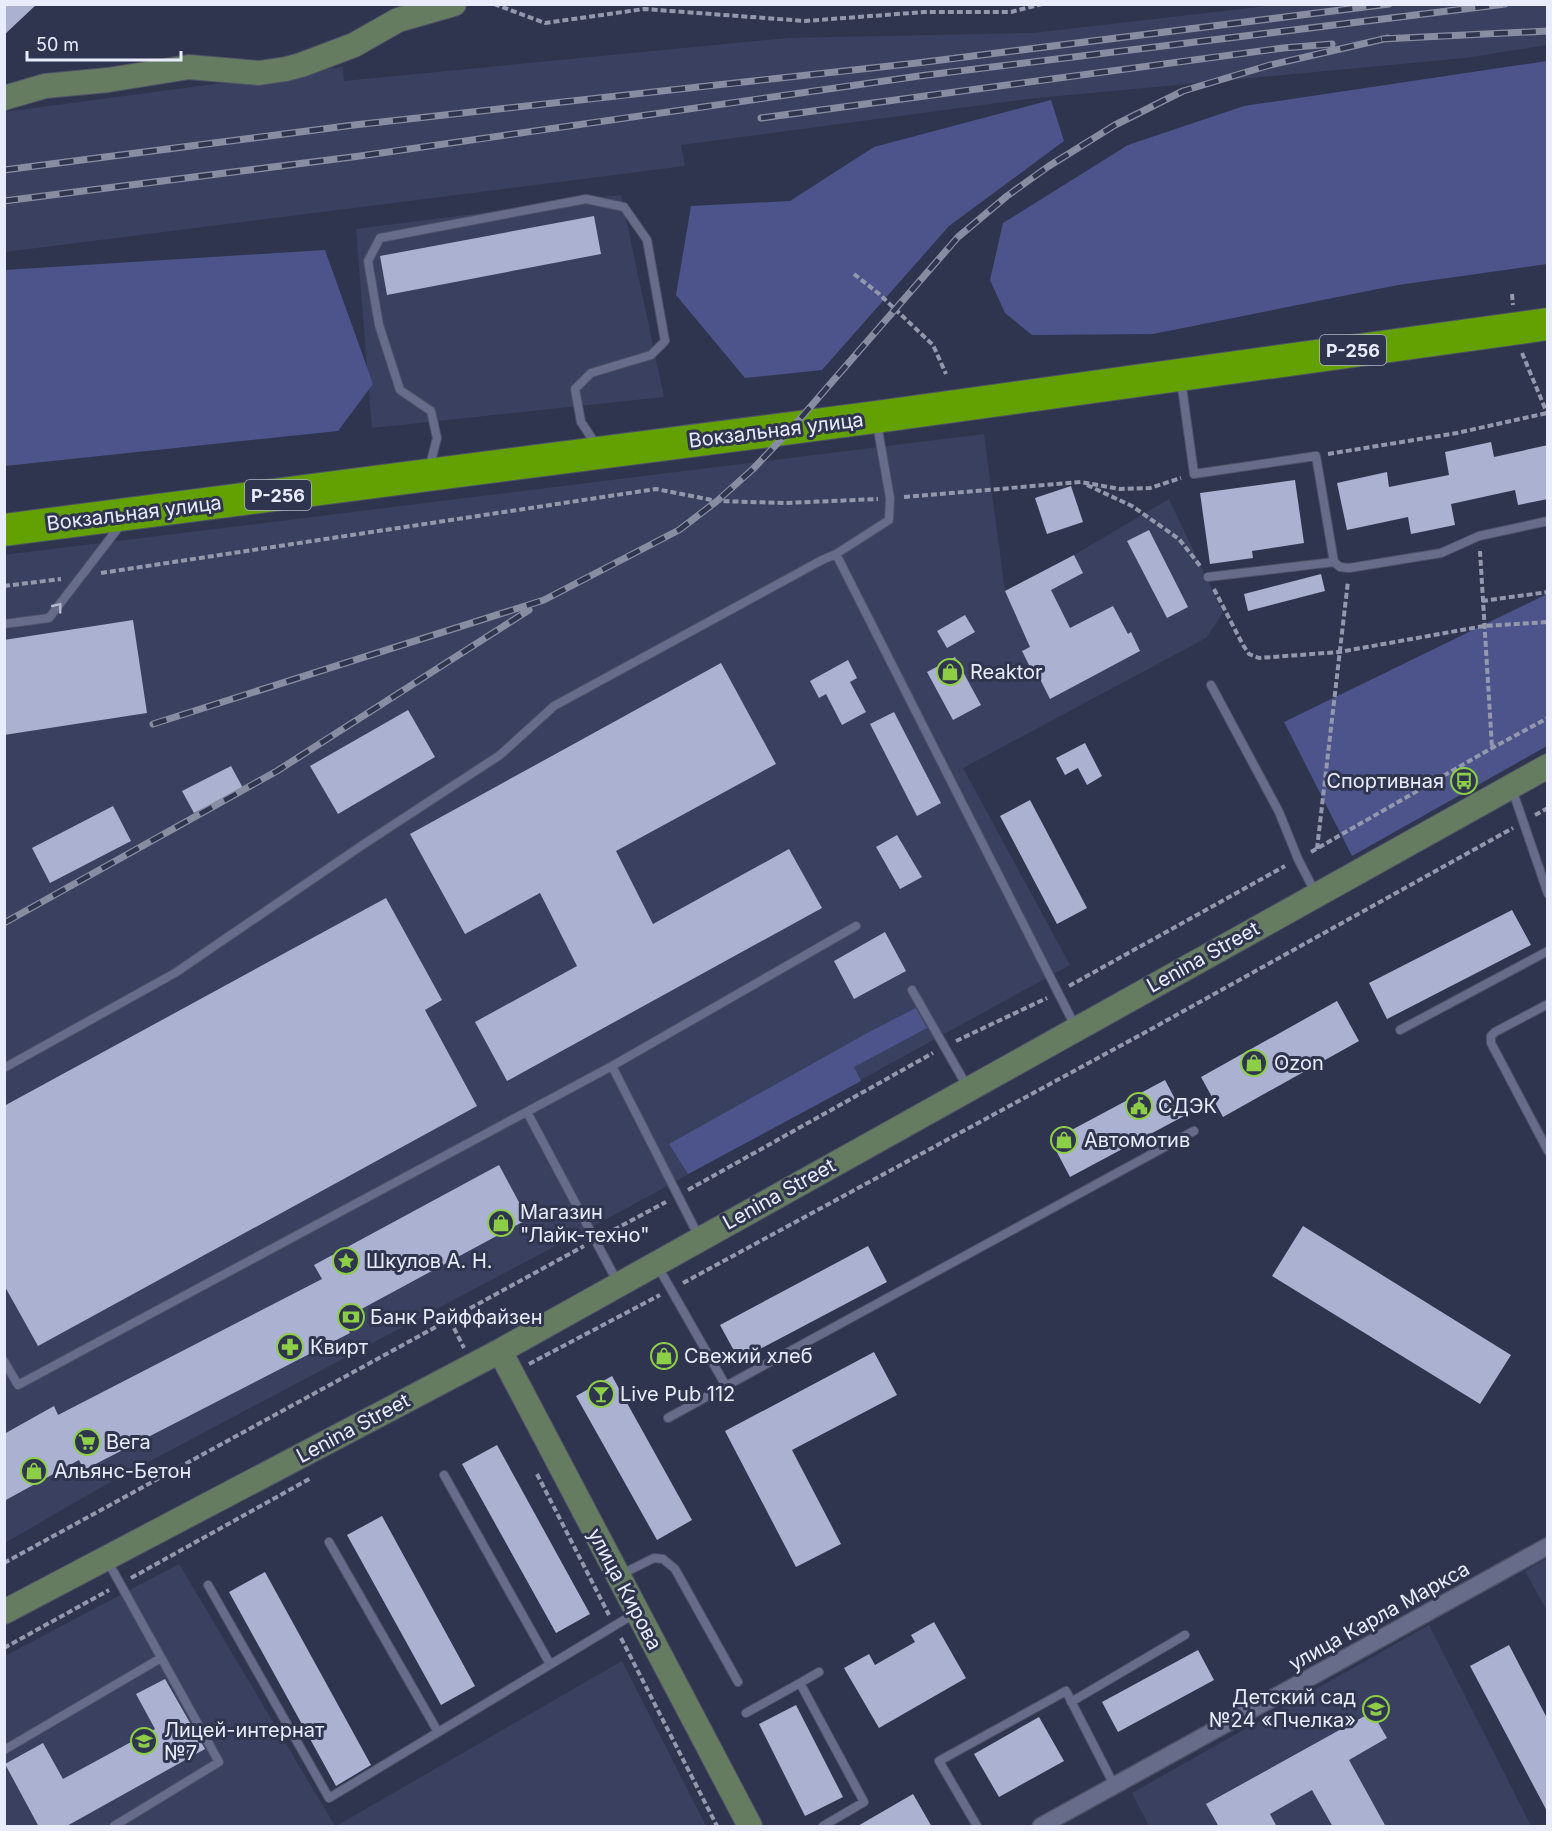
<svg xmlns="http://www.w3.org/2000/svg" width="1552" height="1831" viewBox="0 0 1552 1831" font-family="Inter,sans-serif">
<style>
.built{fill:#3a405f}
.green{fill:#4c548b}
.building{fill:#abb1d1}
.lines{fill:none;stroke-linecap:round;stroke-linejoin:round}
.lane-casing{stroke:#4e5268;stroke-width:10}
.street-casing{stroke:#4e5268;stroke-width:19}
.secondary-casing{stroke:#4e5268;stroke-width:26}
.highway-casing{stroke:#4e5268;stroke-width:34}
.path{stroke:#9498ad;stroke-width:4;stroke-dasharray:6 3;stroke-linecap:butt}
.lane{stroke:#676c8a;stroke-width:8}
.street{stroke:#676c8a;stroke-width:16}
.secondary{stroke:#667c61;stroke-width:24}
.highway{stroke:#63a102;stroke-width:32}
.rail-casing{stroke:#898da2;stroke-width:7}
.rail{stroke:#30354f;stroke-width:4.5;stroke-dasharray:14;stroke-linecap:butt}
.oneway{stroke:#b4b9ce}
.labels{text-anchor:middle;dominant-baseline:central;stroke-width:6;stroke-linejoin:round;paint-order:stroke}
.shield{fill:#30354f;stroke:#b1b5c8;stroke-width:1.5}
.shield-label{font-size:18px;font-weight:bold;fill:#e8ecfc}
.street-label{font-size:20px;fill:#e8ecfc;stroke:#30354f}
.poi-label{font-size:20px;fill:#e8ecfc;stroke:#30354f;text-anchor:start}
</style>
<rect width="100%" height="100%" fill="#30354f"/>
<path class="built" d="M1284 4 1547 5V45L1465 58 1027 99 681 145 685 166 5 252 4 112 343 67 344 81 788 38 1033 33Z
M621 195 664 397 372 428 356 229Z
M984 434 1005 591 1074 555 1169 499 1223 613 1206 638 963 768 1070 965 627 1208 105 1485 5 1543 4 555Z
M1547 1558V1611L1525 1571Z
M179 1564 335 1826H5V1656Z
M1429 1625 1531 1826H1149L1132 1793Z
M622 1661 706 1826H339L338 1825Z"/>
<path class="green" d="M1547 61V264L1398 285 1153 334 1032 335 1005 313 990 280 1003 223 1128 145 1244 106Z
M1051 100 1064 141 949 226 822 370 745 378 676 295 691 206 790 201 874 147Z
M325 250 373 384 338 431 5 466V270Z
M1547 594V746L1352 856 1284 722Z
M916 1008 927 1028 854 1067 861 1081 688 1174 669 1144 869 1032Z"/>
<path class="building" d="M4 4H37L4 35Z
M594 216 601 254 387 295 380 256Z
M1491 442 1494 457 1548 445V499L1518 505 1515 490 1451 504 1455 525 1411 534 1408 517 1347 530 1337 483 1387 472 1389 487 1449 475 1445 452Z
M1295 480 1304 543 1252 551 1253 558 1210 564 1200 493Z
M1071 486 1083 522 1047 534 1035 498Z
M1149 530 1188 607 1167 618 1127 541Z
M1074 555 1083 573 1051 590 1070 628 1113 606 1128 634 1131 632 1140 651 1050 699 1035 669 1032 671 1022 651 1030 647 1005 591Z
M1321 574 1325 591 1248 611 1244 594Z
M965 615 975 632 947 648 937 631Z
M133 620 147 713 4 735V640Z
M955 657 981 705 953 720 927 672Z
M848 660 857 678 850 682 866 712 842 725 826 694 819 698 810 681Z
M721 663 776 764 616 851 653 924 789 849 822 908 507 1081 475 1022 577 966 540 893 465 934 410 834Z
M408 710 435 757 338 814 310 766Z
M894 712 941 803 917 816 870 724Z
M1085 743 1102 776 1087 785 1078 768 1065 775 1056 758Z
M231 766 243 788 194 813 182 791Z
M1030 800 1087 908 1057 924 1000 816Z
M113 806 131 841 50 883 32 848Z
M897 835 922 877 900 889 876 847Z
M386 898 442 1000 425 1010 477 1106 38 1346 4 1285V1106Z
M1512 910 1531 945 1387 1019 1369 983Z
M885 932 906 971 854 999 834 961Z
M1337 1001 1359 1041 1223 1117 1201 1077Z
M1165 1080 1184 1116 1070 1177 1051 1141Z
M499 1165 528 1219 343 1319 350 1333 84 1470 79 1460 4 1501V1434L54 1406 58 1415 322 1279 314 1265Z
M1303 1226 1511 1355 1480 1404 1272 1276Z
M868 1246 887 1282 739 1360 720 1325Z
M874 1352 897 1395 792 1450 841 1544 796 1567 725 1431Z
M612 1376 692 1520 657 1540 576 1396Z
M497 1445 590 1614 556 1633 462 1464Z
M382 1516 475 1686 441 1705 347 1535Z
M265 1572 371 1765 336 1786 229 1592Z
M934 1622 966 1678 879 1728 844 1668 869 1654 875 1665 915 1642 911 1635Z
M1509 1645 1548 1720V1813L1470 1666Z
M1198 1650 1214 1680 1118 1732 1102 1702Z
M165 1679 205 1749 65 1827H39L5 1764 43 1743 63 1779 155 1729 136 1694Z
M796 1705 843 1797 805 1816 759 1724Z
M1372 1712 1387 1738 1349 1760 1386 1827H1333L1312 1790 1270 1814 1277 1827H1219L1206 1804Z
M1039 1717 1064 1761 999 1797 974 1754Z
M913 1794 932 1827H856Z"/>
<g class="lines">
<defs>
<path id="lane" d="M1181 380 1194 474 1316 456 1334 562 1340 567 1349 568 1441 553 1479 536 1548 521
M429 469 437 438 431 411 400 390 379 325 368 261 380 238 586 199 624 207 647 240 665 341 651 355 591 373 575 389 581 422 597 446
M836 554 1076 1028
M1208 577 1334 562
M4 624 49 618 122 523
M1211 685 1279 812 1298 859 1316 894
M1512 789 1548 894
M912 990 968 1088
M1548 1004 1495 1032 1491 1036V1043L1548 1151
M1400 1030 1548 951
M612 1066 699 1237
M4 1068 175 973 364 844 500 755 554 706 822 560 836 554 889 520 890 498 877 424
M527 1112 618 1283
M657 1265 726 1386 668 1418
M4 1361 18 1385 612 1066 856 926
M726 1386 1194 1131
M444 1475 550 1664
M329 1542 438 1732
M107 1560 219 1762 114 1826
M620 1575 654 1558 663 1559 675 1569 738 1682
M208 1585 329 1798 634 1614
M819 1672 800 1683 864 1802 823 1826
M1071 1702 1185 1635
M746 1713 800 1683
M4 1750 161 1658
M977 1826 939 1761 1066 1691 1115 1787"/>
<path id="street" d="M1041 1826 1548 1546"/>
<path id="secondary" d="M4 98 45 86 108 80 189 67 259 73 286 69 301 65 354 45 398 20 454 4
M500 1351 750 1826
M4 1612 500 1351 1548 766"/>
<path id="highway" d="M4 530 876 417 1548 324"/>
</defs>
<use href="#lane" class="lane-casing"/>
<use href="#street" class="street-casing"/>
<use href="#secondary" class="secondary-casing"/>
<use href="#highway" class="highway-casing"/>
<path class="path" d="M494 4 545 23 644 9 805 21 924 12H1011L1042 4
M854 274 878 293 933 345 946 374
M1512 294 1513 305
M1522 353 1547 413
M1328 454 1457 433 1547 413
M1087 485 1132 506 1179 539 1201 567
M904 497 1081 482 1120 489 1150 488 1181 478
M1480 551 1492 748
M101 573 656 489 717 501 786 503 878 499
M4 586 61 579
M1214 589 1243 645 1249 654 1259 658 1339 652 1484 626 1548 622
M1482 601 1548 592
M1535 815 1548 808
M1317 849 1348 581
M1311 852 1492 748 1548 718
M1069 986 1285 866
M956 1041 1047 998
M688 1190 933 1053
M606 1234 666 1202
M683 1283 1144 1033 1513 828
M450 1320 464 1348
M529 1364 660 1295
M537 1474 609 1615
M4 1563 584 1246
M131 1578 311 1478
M621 1638 717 1826
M4 1648 109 1590"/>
<use href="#lane" class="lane"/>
<use href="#street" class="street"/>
<use href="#secondary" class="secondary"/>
<use href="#highway" class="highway"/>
<defs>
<path id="rail" d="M1382 39 1548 31
M761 118 1283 48 1332 44
M4 170 354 125 917 63 1389 4
M4 201 360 156 919 76 1505 4
M153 724 544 600 679 530 717 501 753 469 792 428 958 237 1007 196 1049 166 1115 125 1183 91 1270 65 1388 38
M4 923 277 771 529 610"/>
</defs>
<use href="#rail" class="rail-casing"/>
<use href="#rail" class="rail"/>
</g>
<defs><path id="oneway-chevron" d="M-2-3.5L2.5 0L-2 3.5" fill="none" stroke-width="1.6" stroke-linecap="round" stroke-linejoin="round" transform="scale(1.5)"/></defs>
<use class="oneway" href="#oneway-chevron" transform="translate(58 607) rotate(-51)"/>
<defs>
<symbol id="shop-ring" viewBox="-11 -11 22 22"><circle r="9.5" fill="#30354f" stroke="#8cce45" stroke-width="1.5"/><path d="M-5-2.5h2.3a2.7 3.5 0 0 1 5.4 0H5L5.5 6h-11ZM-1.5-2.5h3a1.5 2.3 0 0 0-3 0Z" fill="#8cce45"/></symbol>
<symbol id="bus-ring" viewBox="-11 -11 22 22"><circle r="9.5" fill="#30354f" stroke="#8cce45" stroke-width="1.5"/><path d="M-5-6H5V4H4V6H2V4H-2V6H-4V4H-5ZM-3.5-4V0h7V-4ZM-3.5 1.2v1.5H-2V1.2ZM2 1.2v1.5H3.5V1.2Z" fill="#8cce45"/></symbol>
<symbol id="civic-ring" viewBox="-11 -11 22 22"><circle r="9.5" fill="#30354f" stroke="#8cce45" stroke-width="1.5"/><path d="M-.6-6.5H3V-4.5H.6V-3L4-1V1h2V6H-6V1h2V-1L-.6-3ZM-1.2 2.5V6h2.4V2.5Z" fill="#8cce45"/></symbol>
<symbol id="sight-ring" viewBox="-11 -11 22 22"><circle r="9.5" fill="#30354f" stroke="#8cce45" stroke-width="1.5"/><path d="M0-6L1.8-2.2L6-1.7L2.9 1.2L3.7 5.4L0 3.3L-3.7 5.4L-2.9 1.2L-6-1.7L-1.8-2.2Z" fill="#8cce45"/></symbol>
<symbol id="bank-ring" viewBox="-11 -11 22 22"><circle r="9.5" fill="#30354f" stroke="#8cce45" stroke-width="1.5"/><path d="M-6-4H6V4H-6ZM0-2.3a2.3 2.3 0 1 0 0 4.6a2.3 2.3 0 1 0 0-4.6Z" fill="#8cce45"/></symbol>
<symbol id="pharmacy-ring" viewBox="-11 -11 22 22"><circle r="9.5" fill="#30354f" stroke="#8cce45" stroke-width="1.5"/><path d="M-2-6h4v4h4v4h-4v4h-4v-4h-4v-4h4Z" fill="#8cce45"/></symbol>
<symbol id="bar-ring" viewBox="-11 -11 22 22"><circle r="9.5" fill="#30354f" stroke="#8cce45" stroke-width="1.5"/><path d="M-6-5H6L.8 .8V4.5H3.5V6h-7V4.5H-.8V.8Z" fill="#8cce45"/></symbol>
<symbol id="supermarket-ring" viewBox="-11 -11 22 22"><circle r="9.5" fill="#30354f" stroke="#8cce45" stroke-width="1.5"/><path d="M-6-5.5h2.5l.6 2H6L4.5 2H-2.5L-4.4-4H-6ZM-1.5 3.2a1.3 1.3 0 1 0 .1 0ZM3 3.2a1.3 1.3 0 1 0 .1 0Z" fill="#8cce45"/></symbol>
<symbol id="school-ring" viewBox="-11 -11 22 22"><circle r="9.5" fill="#30354f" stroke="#8cce45" stroke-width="1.5"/><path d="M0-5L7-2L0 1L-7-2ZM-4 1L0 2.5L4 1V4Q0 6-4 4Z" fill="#8cce45"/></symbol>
</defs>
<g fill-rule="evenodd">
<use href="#shop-ring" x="935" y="657" width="30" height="30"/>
<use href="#bus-ring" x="1449" y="766" width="30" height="30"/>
<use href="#shop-ring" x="1239" y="1048" width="30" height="30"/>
<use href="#civic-ring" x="1124" y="1091" width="30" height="30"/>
<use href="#shop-ring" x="1049" y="1125" width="30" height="30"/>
<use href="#shop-ring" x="486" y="1208" width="30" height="30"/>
<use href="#sight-ring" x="331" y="1246" width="30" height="30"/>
<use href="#bank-ring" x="336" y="1302" width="30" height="30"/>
<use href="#pharmacy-ring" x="275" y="1332" width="30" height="30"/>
<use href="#shop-ring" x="649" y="1341" width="30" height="30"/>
<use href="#bar-ring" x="586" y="1379" width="30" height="30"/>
<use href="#supermarket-ring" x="72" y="1427" width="30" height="30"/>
<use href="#shop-ring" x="19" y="1456" width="30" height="30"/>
<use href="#school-ring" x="1361" y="1694" width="30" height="30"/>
<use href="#school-ring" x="129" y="1726" width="30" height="30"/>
</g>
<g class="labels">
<g class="shield">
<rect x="1320" y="335" width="66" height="30" rx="4.5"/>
<rect x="245" y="480" width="66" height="30" rx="4.5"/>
</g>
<g class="shield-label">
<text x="1353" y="350">Р-256</text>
<text x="278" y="495">Р-256</text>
</g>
<g class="street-label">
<text transform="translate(776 430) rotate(-7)">Вокзальная улица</text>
<text transform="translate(134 513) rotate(-7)">Вокзальная улица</text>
<text transform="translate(1203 957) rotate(-29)">Lenina Street</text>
<text transform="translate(779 1194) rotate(-29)">Lenina Street</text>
<text transform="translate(353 1428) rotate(-28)">Lenina Street</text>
<text transform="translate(625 1589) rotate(62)">улица Кирова</text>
<text transform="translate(1379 1616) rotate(-29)">улица Карла Маркса</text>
</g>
<g class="poi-label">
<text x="970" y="672">Reaktor</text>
<text x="1444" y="781" text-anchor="end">Спортивная</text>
<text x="1274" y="1063">Ozon</text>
<text x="1158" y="1106">СДЭК</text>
<text x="1084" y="1140">Автомотив</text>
<text x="520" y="1212">Магазин<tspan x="520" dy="23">"Лайк-техно"</tspan></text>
<text x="366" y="1261">Шкулов А. Н.</text>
<text x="370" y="1317">Банк Райффайзен</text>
<text x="310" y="1347">Квирт</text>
<text x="684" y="1356">Свежий хлеб</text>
<text x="620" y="1394">Live Pub 112</text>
<text x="106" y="1442">Вега</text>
<text x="54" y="1471">Альянс-Бетон</text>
<text x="1356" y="1697" text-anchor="end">Детский сад<tspan x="1356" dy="23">№24 «Пчелка»</tspan></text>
<text x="164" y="1730">Лицей-интернат<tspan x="164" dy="23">№7</tspan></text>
</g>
</g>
<rect width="1552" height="1831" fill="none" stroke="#e8ecfc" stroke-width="12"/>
<path d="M27 51v9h154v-9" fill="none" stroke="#e8ecfc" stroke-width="3"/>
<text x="36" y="51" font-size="18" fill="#e8ecfc" stroke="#30354f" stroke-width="4.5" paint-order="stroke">50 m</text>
</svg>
